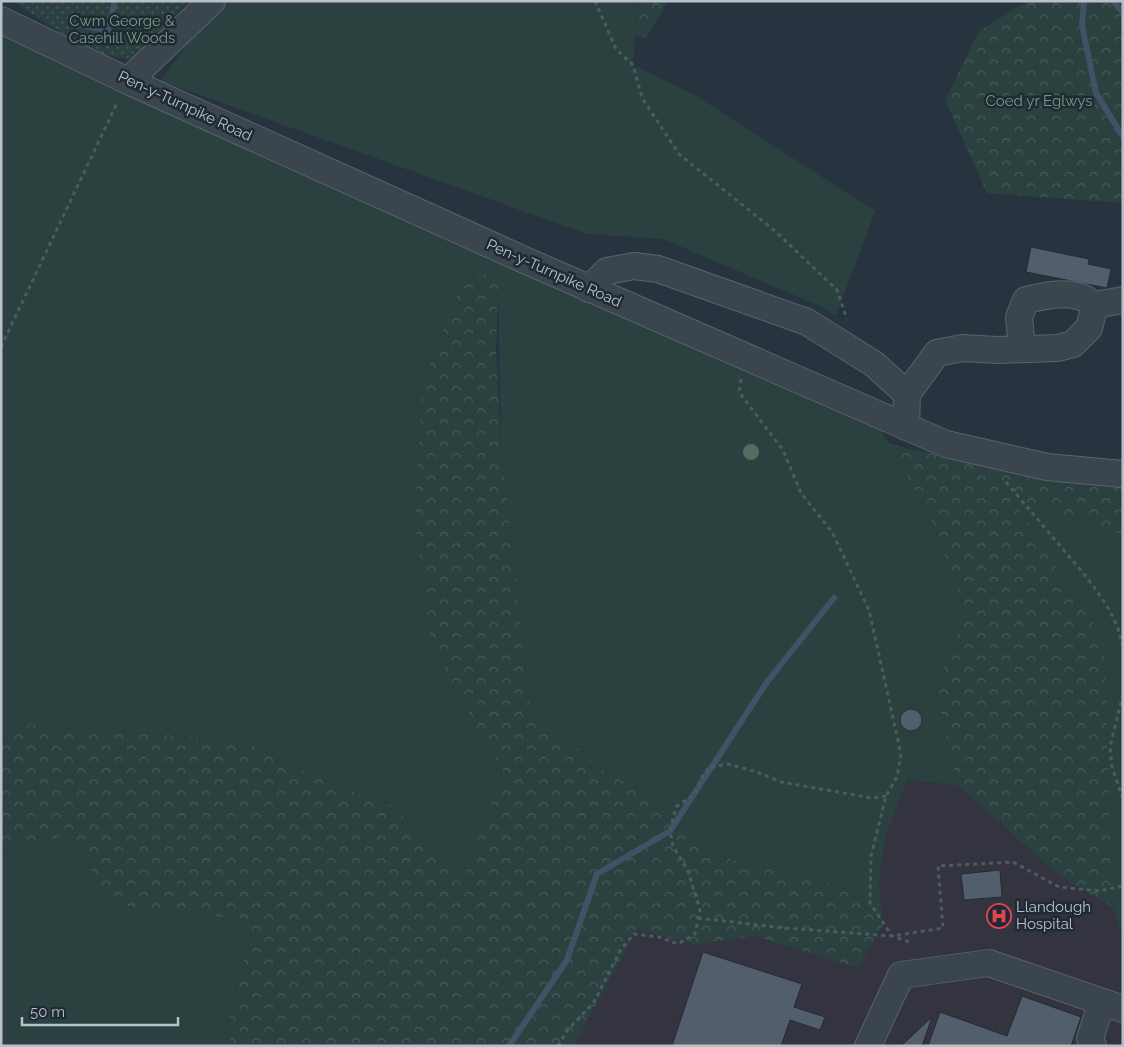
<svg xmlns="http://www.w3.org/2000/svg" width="1124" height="1047" viewBox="0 0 1124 1047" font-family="Raleway,sans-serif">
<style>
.medical{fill:#343340}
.grass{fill:#2a4140}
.forest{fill:url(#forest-crowns)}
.park{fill:url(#park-dots)}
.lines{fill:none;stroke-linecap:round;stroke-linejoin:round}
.stream{stroke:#3f5266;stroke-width:6}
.building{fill:#535e6c;stroke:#222c36}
.minor-casing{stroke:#59636c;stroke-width:28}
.path{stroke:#495d5e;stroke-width:3;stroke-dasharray:4 4;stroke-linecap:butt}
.minor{stroke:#3b454e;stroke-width:26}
.tree{fill:#546d61}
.labels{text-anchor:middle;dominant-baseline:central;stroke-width:5;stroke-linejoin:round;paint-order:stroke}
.park-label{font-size:15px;fill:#789d7e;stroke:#202a34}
.street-label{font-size:15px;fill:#b8c0c9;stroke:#202a34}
.poi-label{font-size:15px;fill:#b8c0c9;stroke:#202a34;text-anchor:start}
</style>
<defs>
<pattern id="forest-crowns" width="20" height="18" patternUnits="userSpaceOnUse" patternTransform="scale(1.25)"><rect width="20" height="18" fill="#2a4140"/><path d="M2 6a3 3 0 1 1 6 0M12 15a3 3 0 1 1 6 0" fill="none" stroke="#475b5a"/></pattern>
<pattern id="park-dots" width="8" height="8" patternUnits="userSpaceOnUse" patternTransform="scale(1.25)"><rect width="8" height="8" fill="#2a4140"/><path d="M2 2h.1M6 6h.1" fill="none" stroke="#475b5a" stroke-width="1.8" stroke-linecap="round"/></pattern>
</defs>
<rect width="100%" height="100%" fill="#27333e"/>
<path class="medical" d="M907 780 957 785 1060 876 1112 907 1123 937V1046H574L637 929 695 945 754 936 858 968 883 925 879 880 886 835Z"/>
<path class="grass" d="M218 1H638L633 65 698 97 875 211 836 316 822 307 663 239 587 234 161 81Z
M1 32 881 430 928 513 967 613 935 686 957 785 907 780 886 835 879 880 883 925 843 887 706 853 655 799 600 769 576 746 531 715 501 450 498 273 476 726 503 771 463 879 395 806 337 786 280 760 243 740 82 730 30 724 1 741Z
M1010 496 1123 535V937L1112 907Z
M74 834 107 904 254 921 225 1035 238 1046H1V851Z"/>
<path class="forest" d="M638 1H668L646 38 635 35Z
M1028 1H1123V203L987 193 945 100 979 31Z
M499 273 496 349 501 450 531 715 576 746 600 769 655 799 706 853 843 887 883 925 858 968 754 936 695 945 637 929 574 1046H238L225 1035 254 921 107 904 74 834 1 851V741L30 724 82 730 243 740 280 760 337 786 395 806 463 879 503 771 476 726 431 641 415 524 422 385 464 278Z
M889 444 1052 482 1123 483V535L1011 497 1104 641 1112 907 1060 876 957 785 935 686 967 613 928 513Z"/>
<path class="park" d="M12 1H189L132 59 93 53Z"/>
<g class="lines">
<path class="stream" d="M1084 1 1082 25 1096 93 1123 137
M1113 1 1123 12
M76 24 108 31 115 1
M509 1046 567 960 597 874 670 831 767 682 834 598"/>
</g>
<path class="building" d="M1031 247 1089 259 1088 264 1111 269 1107 288 1026 272Z
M900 720a11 11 0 1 1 22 0a11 11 0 1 1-22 0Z
M1000 870 1002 897 964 900 961 874Z
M703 952 802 984 794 1007 825 1017 820 1030 790 1020 781 1046H672Z
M1022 996 1081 1017 1071 1046H928L940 1012 1007 1036Z
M932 1017 922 1046H901Z"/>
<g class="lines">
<defs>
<path id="minor" d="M1 20 128 81 529 262 946 444 1047 467 1123 474
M128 81 212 1
M589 289 607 271 634 266 658 269 807 322 874 364 907 394 906 427
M1022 348 1019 317 1026 300C1043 296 1064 291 1081 297 1086 298 1090 303 1095 305
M907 394 937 353 962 348 998 350 1058 348 1073 344 1089 328 1095 305 1123 300
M868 1046 901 975 989 963 1123 1009
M1093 1046 1090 1038 1102 1002"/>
</defs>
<use href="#minor" class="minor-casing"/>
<path class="path" d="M595 1 616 49 633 65 642 98 679 154 775 231 837 290 847 319
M1 347 118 101
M741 379 739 392 783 450 801 493 832 532 869 610 901 754 897 777 886 796 871 856 870 903 892 936 912 943
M1006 482C1023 502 1039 521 1056 541 1081 571 1121 612 1123 652
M1123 694 1110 747 1112 767 1123 799
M698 918 785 928 892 936 943 928 938 866 1013 862 1059 887 1099 891 1123 886
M558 1046 567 1031 594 1002 621 949 634 934 659 937 678 944 695 934 700 910 688 871 673 846 670 831 676 807 696 793 700 780 709 767 728 764 757 772 781 782 872 798 886 796"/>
<use href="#minor" class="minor"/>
</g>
<circle class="tree" cx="751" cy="452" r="8"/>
<defs>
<symbol id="hospital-ring" viewBox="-11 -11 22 22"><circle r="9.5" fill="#202a34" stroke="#e0444e" stroke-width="1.5"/><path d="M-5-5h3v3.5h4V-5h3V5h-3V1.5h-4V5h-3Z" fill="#e0444e"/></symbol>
</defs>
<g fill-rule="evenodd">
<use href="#hospital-ring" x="985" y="902" width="28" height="28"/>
</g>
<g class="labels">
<g class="park-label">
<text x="122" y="21">Cwm George &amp;<tspan x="122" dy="17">Casehill Woods</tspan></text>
<text x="1039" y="101">Coed yr Eglwys</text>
</g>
<g class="street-label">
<text transform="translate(185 106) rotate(25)">Pen-y-Turnpike Road</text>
<text transform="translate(554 273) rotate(24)">Pen-y-Turnpike Road</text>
</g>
<g class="poi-label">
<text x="1016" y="907">Llandough<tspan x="1016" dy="17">Hospital</tspan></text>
</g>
</g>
<rect width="1124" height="1047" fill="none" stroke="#b8c0c9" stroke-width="5"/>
<path d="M22 1017v8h156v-8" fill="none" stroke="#b8c0c9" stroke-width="2.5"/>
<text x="30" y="1017" font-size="15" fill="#b8c0c9" stroke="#202a34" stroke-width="4" paint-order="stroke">50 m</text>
</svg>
